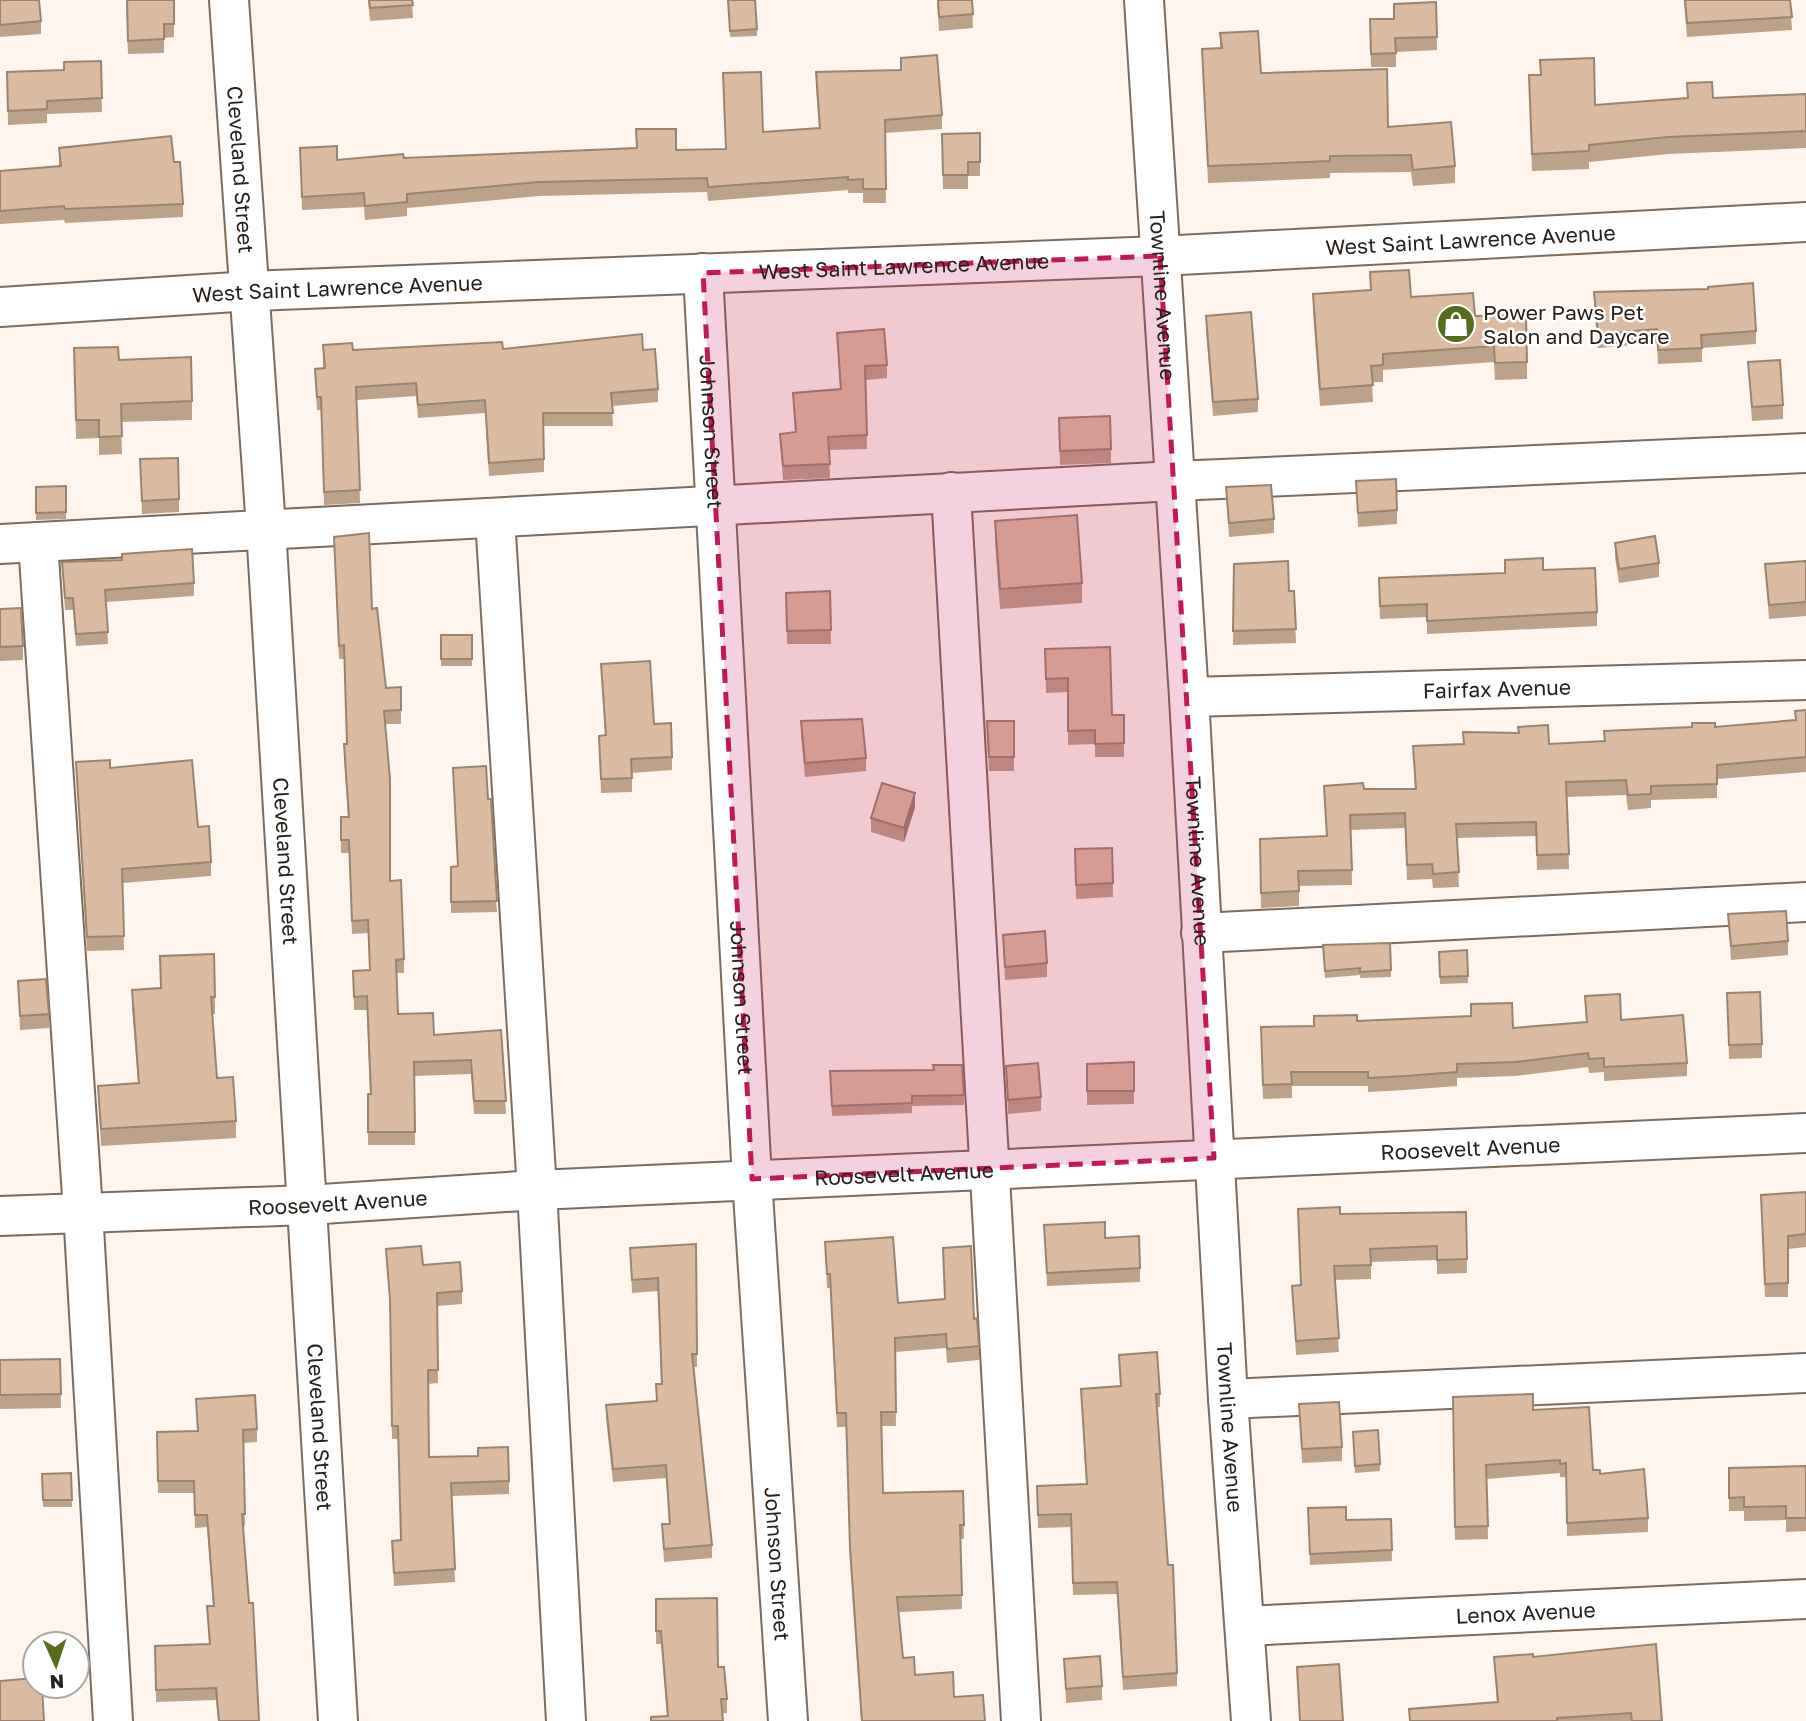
<svg xmlns="http://www.w3.org/2000/svg" width="1806" height="1721" viewBox="0 0 1806 1721" font-family="'Golos Text',sans-serif">
<style>
.lines{fill:none;stroke-linecap:round;stroke-linejoin:round}
.minor-casing{stroke:#7d6b5c;stroke-width:42}
.minor{stroke:#fff;stroke-width:38}
.wall{fill:#bca28b}
.shaded-wall{fill:#998471}
.building{fill:#dbbca2;stroke:#998471;stroke-width:2}
.marked{fill:#c2185b;fill-opacity:0.2;stroke:#c2185b;stroke-width:5;stroke-dasharray:14 9;stroke-linejoin:round}
.labels{text-anchor:middle;dominant-baseline:central;stroke-width:5;stroke-linejoin:round;paint-order:stroke}
.street-label{font-size:21px;fill:#29211b;stroke:#fff}
.poi-label{font-size:21px;fill:#29211b;stroke:#fff;text-anchor:start}
</style>
<rect width="100%" height="100%" fill="#fdf5ee"/>
<g class="lines">
<defs>
<g id="minor">
<path id="s1" d="M229 0 266 528 338 1721"/>
<path id="s2" d="M1144 0 1189 697 1228 1399 1251 1721"/>
<path id="s3" d="M703 273 752 1179 788 1721"/>
<path id="s4" d="M0 307 251 291 1160 256 1806 222"/>
<path d="M951 492 1021 1721"/>
<path d="M495 518 537 1190 566 1721"/>
<path d="M38 542 83 1211 113 1721"/>
<path d="M0 544 1175 481 1806 453"/>
<path id="s5" d="M1189 697 1806 680"/>
<path d="M1201 933 1806 902"/>
<path id="s6" d="M0 1216 307 1205 537 1190 1806 1133"/>
<path d="M1228 1399 1806 1373"/>
<path id="s7" d="M1246 1626 1806 1599"/>
</g>
</defs>
<use href="#minor" class="minor-casing"/>
<use href="#minor" class="minor"/>
</g>
<path class="wall" d="M0 0 41 21V34L0 37Z
M126 0H174V37L164 38V53L128 54Z
M368 0H412L413 18 370 21Z
M728 0 757 29V36L730 37Z
M937 0H972L973 28 939 31Z
M1684 0H1790L1792 30 1687 37Z
M1436 2 1437 50 1396 52V67H1371L1370 19H1394Z
M1220 33 1261 73 1388 127 1455 166V183L1413 186 1411 172 1330 173V178L1208 183 1202 49 1220 48Z
M901 58 942 115V129L885 133 886 203H863V193H848V190L708 201 707 192 539 196 407 208V216L365 220 364 207 302 210 300 148 337 160 726 149 723 73 763 132 819 128 816 85V72L901 70Z
M1540 60 1595 105 1713 98 1806 94V148L1668 154 1589 162V169L1532 171 1529 75H1540Z
M101 61 102 112 47 114V123L8 125 7 72 64 70Z
M980 133V176H968V189H943L942 134Z
M59 148 174 162 183 204V217L65 223 64 220 0 224V171L59 166Z
M1370 272 1411 297 1475 316 1527 362V379L1495 380 1494 362 1383 370V382H1372L1373 402 1320 406 1313 311V294L1370 290Z
M1594 292 1756 331V344L1702 348V362L1658 364 1657 343 1598 348 1594 306Z
M1206 316 1258 399V412L1213 416 1206 330Z
M837 333 887 365V378L866 380 867 449 829 450 830 478 783 480 780 434 795 432 793 393 840 389Z
M323 345 353 350 503 349 643 350 658 389V402L612 406 613 426H544V472L489 476 485 413 418 418 416 396 357 400 360 503 324 505 321 410H317L315 382V369H323Z
M74 348 119 360 192 401V420L121 422 122 454 99 455V438L76 439Z
M1748 362 1783 405V419L1752 421Z
M1110 416 1111 463 1060 465 1059 418Z
M140 459 179 499V512L142 514Z
M1356 481 1397 510V524L1358 527Z
M66 486V519L36 520V487Z
M1226 487 1274 519V533L1229 537Z
M995 521 1082 583V603L1000 609 995 541Z
M334 537 372 609 386 688 401 687V724H385L390 881 404 959V973H396L398 1014 434 1035 501 1030 506 1114H474L471 1074 414 1076 415 1145H368V1094H370L367 1010H354L353 971 370 970 368 933 352 934 349 853H341V817H348L344 758V744H347L344 659H339Z
M1615 543 1659 563V577L1619 583 1615 557Z
M1806 561V616L1769 619 1765 564Z
M62 562 194 583V596L106 602 108 644 76 646 73 610H65Z
M1234 564 1289 591H1294L1296 643 1233 645Z
M1543 570 1597 612V626L1427 634V617L1380 619 1379 591 1505 573Z
M830 591 831 644H787L786 593Z
M0 609 23 646V660L0 661Z
M441 635H472V666H441Z
M1045 649 1112 715H1124V757H1095V744L1068 745V692L1046 693Z
M601 664 654 724 672 757V770L632 773V792L601 793 599 736 605 735Z
M1806 710V772L1717 779V798L1651 800V808L1628 810 1626 795 1567 797 1569 869 1537 870 1536 836 1457 838 1459 887 1433 888 1432 879 1407 880 1405 828 1351 830 1352 885 1299 886V906L1261 908 1260 854 1326 836 1324 786 1364 789H1415L1413 746 1549 744 1604 741 1715 727 1795 721V711Z
M801 721 866 758V771L805 777 801 735Z
M987 721H1014V771H989Z
M76 762 110 768 198 827 211 862V876L123 883 124 950 87 951Z
M488 799 497 912 451 913V867L458 866Z
M915 807 904 842 871 832V818Z
M1112 848 1113 897 1076 899 1075 849Z
M1728 914 1788 941V955L1731 960Z
M1003 935 1047 963V977L1005 980Z
M1390 943 1391 977 1360 978V975L1325 978 1323 952Z
M1467 950 1468 983 1440 984 1439 952Z
M18 981 49 1014V1028L20 1030Z
M132 990 215 997V1014H212L217 1078 236 1121V1138L101 1146 98 1086 138 1083 132 1007Z
M1727 993 1762 1044V1058L1729 1059Z
M1585 996 1621 1020 1687 1063V1076L1604 1081V1072L1589 1073 1588 1067 1515 1076 1457 1078V1086L1405 1090 1368 1092V1086H1292V1098L1263 1099 1261 1041 1314 1026 1357 1021 1513 1028 1586 1022Z
M1134 1062V1104L1087 1105V1064Z
M1006 1066 1041 1097V1111L1008 1114Z
M830 1071 964 1095V1105L912 1106V1113L832 1116Z
M1806 1192V1247L1788 1249V1297H1765L1761 1195Z
M1466 1212 1467 1273 1437 1274V1260L1371 1262V1279L1334 1280 1339 1352 1296 1355 1292 1286 1300 1285 1340 1214Z
M1044 1225 1105 1238 1140 1268V1282L1047 1286Z
M825 1242 898 1303 945 1299 943 1248 974 1319 979 1346V1360L947 1363 946 1348 895 1352 896 1426H882L883 1493 963 1491 964 1539H960L962 1609 899 1612 903 1658 915 1675 954 1697 985 1721H861L850 1562 846 1427H837L830 1288H827Z
M696 1244 697 1367H694L712 1545V1558L664 1562 662 1524H669L666 1478 613 1482 606 1418V1405L656 1401V1384H661L658 1291 632 1293 630 1248Z
M386 1249 423 1265 462 1291V1304L437 1306 438 1383 428 1384 429 1457 509 1481V1494L452 1496 455 1582 394 1586 392 1541H401L398 1439H392L390 1312Z
M1119 1355 1160 1394V1407H1157L1168 1565 1177 1673V1686L1123 1690 1117 1594 1073 1595 1071 1527 1038 1528 1037 1486 1086 1484 1081 1389 1120 1386Z
M60 1359 61 1408 0 1409V1360Z
M1453 1397 1533 1410 1593 1470 1600 1474 1648 1518V1532L1567 1536 1566 1477H1560V1473L1487 1479 1488 1539 1455 1540Z
M196 1399 257 1429V1442L243 1443 245 1526H243L259 1721H218L216 1700 156 1702 155 1646 209 1644 207 1606H213L207 1527 195 1528 194 1493H158L157 1432 197 1431Z
M1299 1404 1342 1447V1461L1302 1463Z
M1353 1439 1380 1464V1471L1355 1473Z
M1806 1466V1531L1786 1532V1520L1744 1521V1511H1729V1468Z
M71 1473 72 1507H43L42 1474Z
M1308 1508 1346 1520 1391 1519 1392 1561 1310 1565Z
M656 1599 718 1667 727 1699V1713L667 1716 661 1644H656Z
M1494 1657H1533L1662 1721H1409V1709L1497 1702Z
M1064 1659 1102 1686V1700L1066 1703Z
M1297 1667 1343 1721H1300Z"/>
<path class="shaded-wall" d="M915 793V807L904 842V828Z"/>
<path class="building" d="M0 0H39L41 21 0 25Z
M127 0H174V24H164V39L128 41Z
M369 0H412L413 5 370 8Z
M728 0H755L757 29 730 31Z
M938 0H972L973 14 939 17Z
M1685 0H1790L1792 17 1687 23Z
M1436 2 1437 37 1395 38 1396 53 1371 54 1370 19H1394V4Z
M1258 31 1261 73 1387 69 1388 127 1451 122 1455 166 1413 170 1411 155 1330 156V161L1208 166 1202 49 1222 48 1220 33Z
M937 55 942 115 885 120 886 189H863V179L848 180V177L708 187 707 178 539 182 407 194V202L365 206 364 193 302 197 300 148 337 146V160L403 154 404 158 637 148 636 129H676V150L726 149 723 73 761 72 763 132 820 128 816 72 901 70V58Z
M1594 58 1595 105 1688 98 1687 83 1712 82 1713 98 1806 94V131L1668 137 1589 145V151L1532 154 1529 75H1541L1540 60Z
M101 61 102 98 47 101V109L8 111 7 72 64 70V62Z
M980 133V162H968V175H943L942 134Z
M171 136 174 162H180L183 204 65 209 64 206 0 211V171L61 166 59 148Z
M1409 270 1411 297 1473 293 1475 316 1526 315 1527 362 1495 363 1494 346 1383 354V365L1371 366 1373 385 1320 389 1313 294 1371 290 1370 272Z
M1753 283 1756 331 1701 335 1702 348 1658 350 1657 329 1598 334 1594 292 1708 289V287Z
M1251 312 1258 399 1213 402 1206 316Z
M884 329 887 365 865 366 867 435 828 437 830 464 783 466 780 434 796 432 793 393 841 389 837 333Z
M642 334 643 350 655 349 658 389 611 393 613 413H543L544 459 489 463 485 400 418 405 416 383 356 387 360 490 324 492 321 397H317L315 369 325 368 323 345 352 343 353 350 502 342 503 349Z
M118 347 119 360 191 357 192 401 121 404 122 436 99 437V420H76L74 348Z
M1780 360 1783 405 1752 407 1748 362Z
M1110 416 1111 449 1060 451 1059 418Z
M178 458 179 499 142 501 140 459Z
M1396 479 1397 510 1358 513 1356 481Z
M1271 485 1274 519 1229 523 1226 487Z
M66 486V512L36 513V487Z
M1077 515 1082 583 1000 589 995 521Z
M369 533 372 609 377 608 386 688 401 687V710L384 711 390 779V881L401 880 404 959 396 960 398 1014 433 1013 434 1035 501 1030 506 1101H474L471 1060 414 1062 415 1132H368V1094H371L367 996 354 997 353 971 370 970 368 920 352 921 349 840H341V817H349L344 744H347L344 645 339 646 334 537Z
M1655 536 1659 563 1619 569 1615 543Z
M192 549 194 583 105 590 108 632 76 634 73 598H65L62 562 122 560V554Z
M1543 558V570L1595 568 1597 612 1427 621V604L1380 606 1379 578 1505 573V560Z
M1288 561 1289 591H1294L1296 629 1233 631 1234 564Z
M1806 561V602L1769 605 1765 564Z
M830 591 831 630 787 631 786 593Z
M21 608 23 646 0 647V609Z
M441 635H472V659H441Z
M1110 647 1112 715H1124V743L1095 744V730L1068 731V678L1046 679 1045 649Z
M650 661 654 724 671 723 672 757 631 759 632 778 601 779 599 736 606 735 601 664Z
M1806 710V757L1717 765V784L1651 786V794L1628 795 1626 780 1566 782 1569 854 1537 855 1536 822 1456 824 1459 872 1433 874 1432 864 1407 865 1405 813 1350 815 1352 870 1298 871 1299 891 1261 893 1260 839 1327 836 1324 786 1363 783 1364 789H1416L1413 746 1464 744 1463 732 1519 733 1518 727 1548 725 1549 744 1605 741 1604 731 1692 727V723H1715V727L1796 720 1795 711Z
M862 719 866 758 805 763 801 721Z
M987 721H1014V757H989Z
M110 760V768L192 760 198 827 209 826 211 862 122 869 124 936 87 937 76 762Z
M486 766 488 799H491L497 901 451 902V867L458 866 453 768Z
M882 783 915 793 904 828 871 818Z
M1112 848 1113 883 1076 885 1075 849Z
M1786 911 1788 941 1731 946 1728 914Z
M1045 931 1047 963 1005 967 1003 935Z
M1390 943 1391 970 1360 972V968L1325 971 1323 945Z
M1467 950 1468 976 1440 977 1439 952Z
M214 954 215 997H211L217 1078 233 1077 236 1121 101 1129 98 1086 139 1083 132 990 161 988 160 956Z
M46 979 49 1014 20 1016 18 981Z
M1760 992 1762 1044 1729 1045 1727 993Z
M1620 994 1621 1020 1683 1015 1687 1063 1604 1067V1058L1589 1059 1588 1053 1515 1062 1457 1064V1072L1405 1076 1368 1078V1072H1291L1292 1084 1263 1085 1261 1027 1314 1026V1016L1357 1015V1021L1471 1016V1004L1512 1003 1513 1028 1587 1022 1585 996Z
M1134 1062V1091H1087V1064Z
M1038 1063 1041 1097 1008 1100 1006 1066Z
M933 1065H962L964 1095 912 1096V1103L832 1106 830 1071 934 1070Z
M1806 1192V1234L1788 1236V1283L1765 1284 1761 1195Z
M1340 1207V1214L1466 1212 1467 1259 1437 1260V1246L1370 1249 1371 1265 1334 1266 1339 1338 1296 1341 1292 1286 1301 1285 1298 1209Z
M1105 1222V1238L1139 1236 1140 1268 1047 1273 1044 1225Z
M893 1237 898 1303 945 1299 943 1248 971 1246 974 1319 977 1318 979 1346 947 1349 946 1334 895 1338 896 1412H881L883 1493 963 1491 964 1525H960L962 1595 897 1597 903 1658 914 1657 915 1675 953 1672 954 1697 983 1695 985 1721H862L850 1547 846 1413H837L830 1274H827L825 1242Z
M696 1244 697 1354H692L712 1545 664 1549 662 1524H670L666 1465 613 1469 606 1405 657 1401 656 1384H662L658 1278 632 1280 630 1248Z
M421 1246 423 1265 460 1262 462 1291 437 1293 438 1370H428L429 1457 478 1456V1448L508 1447 509 1481 451 1483 455 1569 394 1573 392 1541 401 1540 398 1426H392L390 1299 386 1249Z
M1157 1352 1160 1394H1156L1168 1565H1173L1177 1673 1123 1677 1117 1582 1073 1583 1071 1514 1038 1515 1037 1486 1087 1484 1081 1389 1121 1386 1119 1355Z
M60 1359 61 1394 0 1395V1360Z
M1533 1394V1410L1589 1407 1593 1470H1600V1474L1644 1469 1648 1518 1567 1523 1566 1463 1560 1464V1460L1486 1465 1488 1526 1455 1527 1453 1397Z
M255 1395 257 1429 243 1430 245 1514H242L249 1603H253L259 1721H219L216 1688 156 1690 155 1646 210 1644 207 1606H214L207 1515H195L194 1481H158L157 1432 198 1431 196 1399Z
M1339 1402 1342 1447 1302 1449 1299 1404Z
M1378 1430 1380 1464 1355 1466 1353 1432Z
M1806 1466V1518H1786V1506L1744 1507V1497L1729 1498V1468Z
M71 1473 72 1500H43L42 1474Z
M1346 1507V1520L1391 1519 1392 1550 1310 1554 1308 1508Z
M717 1598 718 1667H724L727 1699H721L723 1721H651V1717L668 1716 661 1631H656V1599Z
M1656 1644 1662 1721H1632L1631 1713 1557 1718V1721H1410L1409 1709 1498 1702 1494 1657 1533 1654V1657Z
M1100 1656 1102 1686 1066 1689 1064 1659Z
M1339 1664 1343 1721H1300L1297 1667Z
M35 1678V1686H42L44 1721H0V1681Z"/>
<path class="marked" d="M1160 256 1214 1158 752 1179 703 273Z"/>
<defs>
<symbol id="shop-disc" viewBox="-11 -11 22 22"><circle r="9.5" fill="#576d1d" stroke="#fff"/><path d="M-5-2.5h2.3a2.7 3.5 0 0 1 5.4 0H5L5.5 6h-11ZM-1.5-2.5h3a1.5 2.3 0 0 0-3 0Z" fill="#fff"/></symbol>
</defs>
<g fill-rule="evenodd">
<use href="#shop-disc" x="1434" y="302" width="44" height="44"/>
</g>
<g class="labels">
<g class="street-label">
<text stroke="none"><textPath href="#s1" startOffset="170">Cleveland Street</textPath></text>
<text stroke="none"><textPath href="#s4" startOffset="1472">West Saint Lawrence Avenue</textPath></text>
<text stroke="none"><textPath href="#s4" startOffset="905">West Saint Lawrence Avenue</textPath></text>
<text stroke="none"><textPath href="#s4" startOffset="338">West Saint Lawrence Avenue</textPath></text>
<text stroke="none"><textPath href="#s2" startOffset="296">Townline Avenue</textPath></text>
<text stroke="none"><textPath href="#s3" startOffset="159">Johnson Street</textPath></text>
<text stroke="none"><textPath href="#s5" startOffset="308">Fairfax Avenue</textPath></text>
<text stroke="none"><textPath href="#s1" startOffset="863">Cleveland Street</textPath></text>
<text stroke="none"><textPath href="#s2" startOffset="863">Townline Avenue</textPath></text>
<text stroke="none"><textPath href="#s3" startOffset="726">Johnson Street</textPath></text>
<text stroke="none"><textPath href="#s6" startOffset="1472">Roosevelt Avenue</textPath></text>
<text stroke="none"><textPath href="#s6" startOffset="905">Roosevelt Avenue</textPath></text>
<text stroke="none"><textPath href="#s6" startOffset="338">Roosevelt Avenue</textPath></text>
<text stroke="none"><textPath href="#s1" startOffset="1430">Cleveland Street</textPath></text>
<text stroke="none"><textPath href="#s2" startOffset="1430">Townline Avenue</textPath></text>
<text stroke="none"><textPath href="#s3" startOffset="1293">Johnson Street</textPath></text>
<text stroke="none"><textPath href="#s7" startOffset="280">Lenox Avenue</textPath></text>
</g>
<g class="poi-label">
<text x="1483" y="312">Power Paws Pet<tspan x="1483" dy="24">Salon and Daycare</tspan></text>
</g>
</g>
<g transform="translate(56 1665) rotate(177)"><circle r="33" fill="#ffffff" stroke="#a9a6a4" stroke-width="2"/>
<path d="M0-5L12 26L0 18L-12 26Z" fill="#576d1d"/>
<text y="-10" font-size="19" font-weight="bold" text-anchor="middle" fill="#29211b">N</text>
</g>
</svg>
